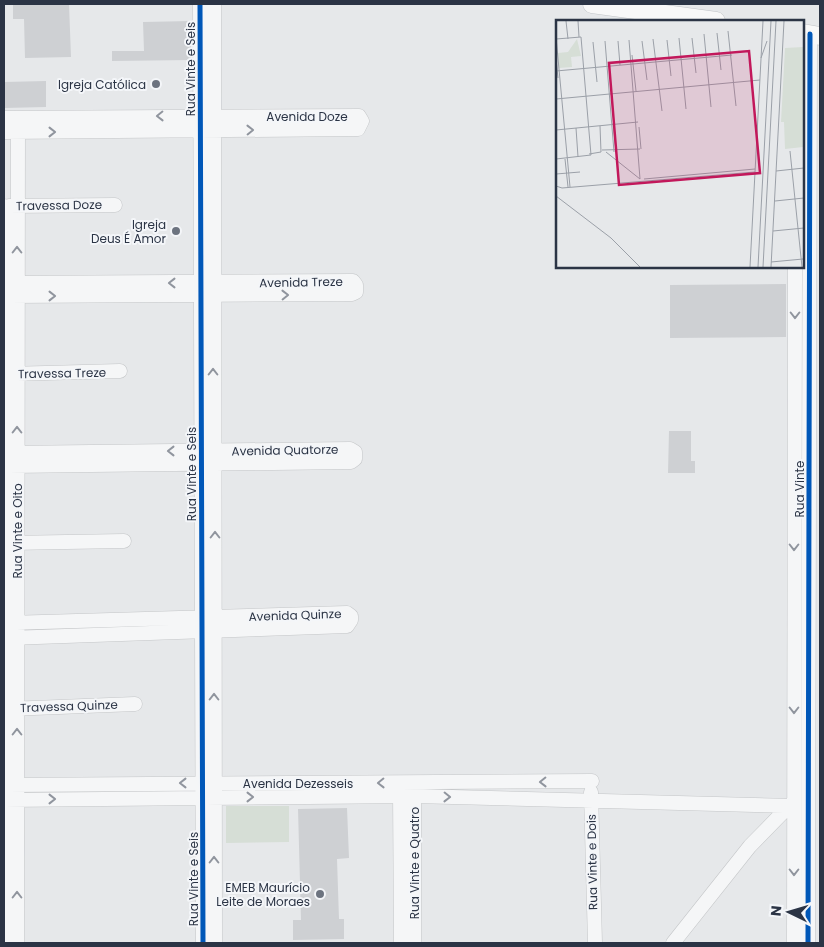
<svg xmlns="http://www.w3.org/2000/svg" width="824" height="947" viewBox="0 0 824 947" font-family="Poppins,sans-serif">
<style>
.green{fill:#d6ded6}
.building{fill:#ced0d3}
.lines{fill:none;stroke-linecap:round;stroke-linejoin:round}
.minor-casing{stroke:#c4c6c8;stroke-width:15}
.major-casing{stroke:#c2c5c8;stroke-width:19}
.minor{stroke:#f5f6f7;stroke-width:14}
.major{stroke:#f8f8f8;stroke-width:18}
.cycleway-casing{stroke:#f4f6f9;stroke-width:8}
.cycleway{stroke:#0057b8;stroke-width:5}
.oneway{stroke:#90959e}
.poi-dot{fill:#6c737f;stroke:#f4f6f9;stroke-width:2}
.labels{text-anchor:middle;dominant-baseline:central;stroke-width:4;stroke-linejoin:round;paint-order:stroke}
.street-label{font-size:12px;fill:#2b3445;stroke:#f4f6f9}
.poi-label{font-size:12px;fill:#2b3445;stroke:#f4f6f9;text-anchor:end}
.inset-road{fill:none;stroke:#9ba0a8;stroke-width:1}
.view{fill:#c2185b;fill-opacity:0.15;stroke:#c2185b;stroke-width:2.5}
.inset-edge{fill:none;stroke:#2b3445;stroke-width:2.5}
</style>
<rect width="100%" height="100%" fill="#e6e8ea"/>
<path class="green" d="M226 806H289V842L226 843Z"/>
<path class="building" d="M13 4H69L71 57 25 58 24 19H13Z
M191 21V60L112 61V51H144L143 22Z
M46 81V107L4 108V82Z
M786 284V337L670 338V285Z
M669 431H691V461H695V473H668Z
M347 808 349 858 337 859 339 919H344V939L293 940V920H301L298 809Z"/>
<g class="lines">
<defs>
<path id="minor" d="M200 4 203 943
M214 4 215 943
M4 118 359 116 362 121 358 129 4 132
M4 206V943
M9 206 115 205
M9 283 353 281 356 285V292L352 294 9 296
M8 374 120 371
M9 453 350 449 355 452V459L351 462 9 466
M9 543 124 541
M8 623 347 613 351 616V620L347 626 9 638
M8 709 135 704
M8 785 592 781
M400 789 401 943
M414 789V943
M591 792 595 943
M4 800 414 796 794 806
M17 943 18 118
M673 943 750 846 790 805
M794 943 795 266
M808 943 810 34"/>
<path id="major" d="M592 4 716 21
M803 33 820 36"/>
</defs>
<use href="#minor" class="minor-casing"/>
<use href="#major" class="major-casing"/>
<use href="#minor" class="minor"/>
<use href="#major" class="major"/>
<defs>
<path id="cycleway" d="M200 4 203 943
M808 943 810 34"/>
</defs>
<use href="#cycleway" class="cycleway-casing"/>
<use href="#cycleway" class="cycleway"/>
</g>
<defs><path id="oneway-chevron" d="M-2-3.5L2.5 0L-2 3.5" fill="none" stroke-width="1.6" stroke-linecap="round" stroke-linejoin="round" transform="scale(1.25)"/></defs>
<g class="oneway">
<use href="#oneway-chevron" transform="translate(160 116) rotate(179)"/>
<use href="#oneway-chevron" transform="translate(250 130) rotate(-1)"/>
<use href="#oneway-chevron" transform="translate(52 132)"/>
<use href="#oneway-chevron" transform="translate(17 250) rotate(-90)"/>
<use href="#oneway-chevron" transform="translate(172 283) rotate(-180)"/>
<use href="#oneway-chevron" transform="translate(285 295) rotate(-1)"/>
<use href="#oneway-chevron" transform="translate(52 296)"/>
<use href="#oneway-chevron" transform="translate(795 315) rotate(90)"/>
<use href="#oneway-chevron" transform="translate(213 372) rotate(-90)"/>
<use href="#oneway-chevron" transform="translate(17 430) rotate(-90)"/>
<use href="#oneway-chevron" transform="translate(171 451) rotate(180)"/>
<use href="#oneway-chevron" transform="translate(215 535) rotate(-90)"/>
<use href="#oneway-chevron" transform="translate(794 547) rotate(90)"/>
<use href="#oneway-chevron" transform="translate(214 697) rotate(-90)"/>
<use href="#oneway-chevron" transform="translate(794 710) rotate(90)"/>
<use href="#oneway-chevron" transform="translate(17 732) rotate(-90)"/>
<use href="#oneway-chevron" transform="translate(543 782) rotate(179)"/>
<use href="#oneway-chevron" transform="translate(183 783) rotate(180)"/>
<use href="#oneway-chevron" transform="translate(381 783) rotate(179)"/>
<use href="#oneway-chevron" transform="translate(250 797)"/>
<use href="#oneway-chevron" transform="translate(447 797) rotate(1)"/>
<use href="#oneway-chevron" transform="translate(52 799)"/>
<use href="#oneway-chevron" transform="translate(214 860) rotate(-90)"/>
<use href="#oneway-chevron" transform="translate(794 872) rotate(90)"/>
<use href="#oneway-chevron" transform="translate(17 895) rotate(-90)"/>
</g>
<g class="poi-dot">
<circle cx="156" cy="84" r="5"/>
<circle cx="176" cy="231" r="5"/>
<circle cx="320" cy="894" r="5"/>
</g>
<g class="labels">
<g class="street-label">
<text transform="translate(190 69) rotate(-90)">Rua Vinte e Seis</text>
<text x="307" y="116">Avenida Doze</text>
<text transform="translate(59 205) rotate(-1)">Travessa Doze</text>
<text transform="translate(301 282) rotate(-1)">Avenida Treze</text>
<text transform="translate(62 373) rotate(-1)">Travessa Treze</text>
<text transform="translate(285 450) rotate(-1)">Avenida Quatorze</text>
<text transform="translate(191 474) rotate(-90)">Rua Vinte e Seis</text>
<text transform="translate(799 489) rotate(-90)">Rua Vinte</text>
<text transform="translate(17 531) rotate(-90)">Rua Vinte e Oito</text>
<text transform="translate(295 615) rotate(-2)">Avenida Quinze</text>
<text transform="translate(69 706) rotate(-2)">Travessa Quinze</text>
<text x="298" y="783">Avenida Dezesseis</text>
<text transform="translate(592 862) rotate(-91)">Rua Vinte e Dois</text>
<text transform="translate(414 863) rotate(-90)">Rua Vinte e Quatro</text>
<text transform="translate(193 879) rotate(-90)">Rua Vinte e Seis</text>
</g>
<g class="poi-label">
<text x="146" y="84">Igreja Católica</text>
<text x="166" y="224">Igreja<tspan x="166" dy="14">Deus É Amor</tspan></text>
<text x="310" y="887">EMEB Maurício<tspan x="310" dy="14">Leite de Moraes</tspan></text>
</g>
</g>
<g transform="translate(556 20)">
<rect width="248" height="248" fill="#e6e8ea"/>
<path d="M21 19 25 36 15 37 16 47 3 48 2 33 12 32ZM247 27V127L229 129 228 102H225L229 28Z" fill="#d6ded6"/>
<path class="inset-road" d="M10 1 12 19M22 1 23 17M172 11 180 86M161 13 165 50M148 14 155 87M0 17 14 167M123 18 130 89M136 18 140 53M0 19 25 17 35 135 0 139M97 19 106 91M73 20 84 159M111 20 115 56M49 21 58 132M62 21 64 45M86 21 91 60M37 22 41 62M76 35 80 71M205 38 211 21M0 39 2 58M0 51 176 35M0 79 204 60M57 103 60 131M83 107 85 129M20 108 22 137M0 110 82 102M46 130 84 129M234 131 246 247M50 132 84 159M33 134 45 132 44 106M9 139 12 167M220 151 248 148M0 154 24 152M88 159 199 149M0 166 6 168 199 152M0 176 55 218 84 247M219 181 248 178M217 211 248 208M215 242 247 239M194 247 207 1M202 247 215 1M207 247 220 1M215 247 228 1"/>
<path class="view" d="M193 31 204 153 63 165 53 43Z"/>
<rect width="248" height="248" class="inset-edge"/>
</g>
<rect width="824" height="947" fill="none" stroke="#2b3445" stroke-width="10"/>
<g transform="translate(789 912) rotate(275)" stroke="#f4f6f9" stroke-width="4" paint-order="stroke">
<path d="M0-4L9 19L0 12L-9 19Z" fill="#2b3445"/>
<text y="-8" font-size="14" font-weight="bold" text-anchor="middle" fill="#2b3445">N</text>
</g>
</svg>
